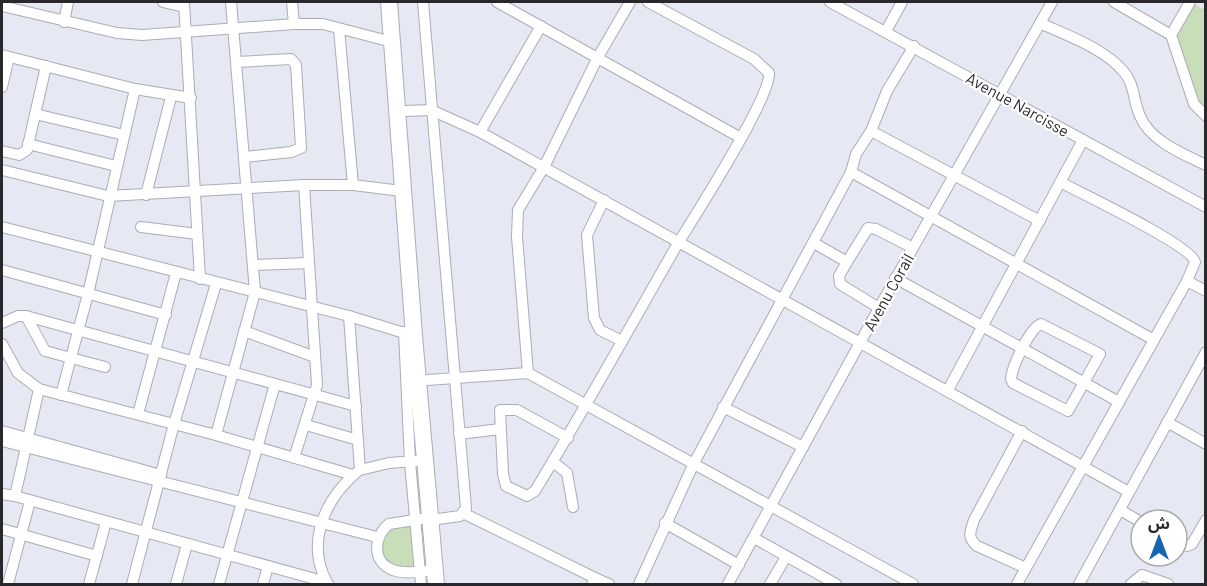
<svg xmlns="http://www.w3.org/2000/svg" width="1207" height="586" font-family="Barlow,'Noto Sans Arabic',sans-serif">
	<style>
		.green { fill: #c8deb8 }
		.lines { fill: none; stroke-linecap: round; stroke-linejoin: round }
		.minor-casing { stroke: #aaacb6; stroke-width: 12 }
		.highway-casing { stroke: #aaacb6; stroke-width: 18 }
		.minor { stroke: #fff; stroke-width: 10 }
		.highway { stroke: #fff; stroke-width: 16 }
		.labels { text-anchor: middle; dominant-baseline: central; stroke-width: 4.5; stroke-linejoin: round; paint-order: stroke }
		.street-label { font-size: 16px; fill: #29292d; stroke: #fff }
	</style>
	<rect width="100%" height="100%" fill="#e6e9f3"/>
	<!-- green -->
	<g class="green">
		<polygon points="1192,3 1205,10 1205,111 1196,103 1176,35"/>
		<path d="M413,525L415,569C395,567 386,565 380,545L390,528Z"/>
	</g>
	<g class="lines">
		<defs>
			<g id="minor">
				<polyline points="163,2 184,7"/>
				<polyline points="184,2 200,279"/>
				<polyline points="423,2 466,508 460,516 438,519"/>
				<polyline points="497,2 741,138"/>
				<polyline points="830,2 1206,207"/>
				<polyline points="1114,2 1171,35"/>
				<polyline points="1190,2 1171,35 1194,104 1206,116"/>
				<polyline points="2,6 117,33 142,35 294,24 292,2"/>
				<polyline points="64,22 68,2"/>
				<path d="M1040,23C1068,36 1104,48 1124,72C1135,85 1133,101 1140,116C1150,141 1183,154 1206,165"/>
				<polyline points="294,24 323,24 392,42"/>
				<polyline points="339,29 353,185"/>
				<polyline points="886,31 902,2"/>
				<polyline points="2,55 135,89 191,98"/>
				<polyline points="237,62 291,59 296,65 301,148 291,152 244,157"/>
				<polyline points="2,87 9,57"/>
				<polyline points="405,111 431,110 480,132 1129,492"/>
				<polyline points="35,114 124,135"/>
				<polyline points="871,131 1040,221"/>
				<polyline points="480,132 541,26"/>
				<polyline points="28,144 116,166"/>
				<polyline points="2,151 19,155 27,150 46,66"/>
				<polyline points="2,170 108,196 304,185 353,185 402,191"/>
				<polyline points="851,172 1154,340"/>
				<path d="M1062,183C1083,194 1192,246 1195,262L1187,281"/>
				<polyline points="146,195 171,97"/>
				<polyline points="604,200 587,235 594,318 600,330 622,341"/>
				<polyline points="2,227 349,316 414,336"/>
				<polyline points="141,227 197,234"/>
				<polyline points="814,243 847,262 839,276 840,284 879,308"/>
				<polyline points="847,262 868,228 876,229 913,248"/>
				<polyline points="253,265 309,263"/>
				<polyline points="2,270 166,315"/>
				<polyline points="895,278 1119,402"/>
				<polyline points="26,316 45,351 105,367"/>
				<polyline points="349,316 360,470 389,463 416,461"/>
				<polyline points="2,323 18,316 26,316 356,406"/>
				<path d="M1041,324L1100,354L1068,411L1013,383L1011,379C1012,366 1030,328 1041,324Z"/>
				<polyline points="244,331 315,357"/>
				<polyline points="404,332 410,462 421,584"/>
				<polyline points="2,344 18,373 39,389 216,435 353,475"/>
				<polyline points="528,373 517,237 518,210 544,167 598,57 630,2"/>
				<polyline points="427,380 528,373 913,584"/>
				<polyline points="948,390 1083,140"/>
				<polyline points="61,395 88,294 135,89"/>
				<polyline points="723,407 803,447"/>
				<polyline points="138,414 176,273"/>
				<polyline points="1167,422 1206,444"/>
				<polyline points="306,425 358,440"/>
				<polyline points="2,431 161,475"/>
				<path d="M1022,431L974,520C970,532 967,537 977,546L1026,568"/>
				<polyline points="459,434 500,429"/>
				<polyline points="216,435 255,292 231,2"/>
				<path d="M568,438L517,410H500L503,474L506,486L527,496L535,491C584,410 630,327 677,245C694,217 771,98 769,73L754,59L648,2"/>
				<polyline points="2,441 377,537"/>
				<polyline points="294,458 317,385 304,185"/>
				<polyline points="553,462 567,473 573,507"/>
				<polyline points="2,494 15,496 39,389"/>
				<polyline points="15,496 326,582"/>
				<polyline points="1120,510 1141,522"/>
				<polyline points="463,513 595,578 592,584"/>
				<path d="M421,519L389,524C374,536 371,562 393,570C403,574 416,572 427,571"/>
				<polyline points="665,523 739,565"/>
				<polyline points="2,529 97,556"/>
				<polyline points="754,538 836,584"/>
				<polyline points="1177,541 1187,546 1192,544 1206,520"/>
				<polyline points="595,578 609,584"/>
				<polyline points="8,584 30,501"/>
				<polyline points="89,584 106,522"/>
				<polyline points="132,584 174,424 216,284"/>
				<polyline points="176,584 187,544"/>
				<polyline points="219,584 275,384"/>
				<polyline points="263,584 268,566"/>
				<path d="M328,584C305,545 324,500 356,473"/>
				<polyline points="639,584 694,463 851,172 856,154 871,131 887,91 914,46"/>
				<polyline points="728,584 879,308 1052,2"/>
				<polyline points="770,584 786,557"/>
				<polyline points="1017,584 1187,281 1206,291"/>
				<polyline points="1079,584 1206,352"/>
				<polyline points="1131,584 1142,575 1168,584"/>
			</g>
			<polyline id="highway" points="389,2 414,336 436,584"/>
		</defs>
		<!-- minor casing -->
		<use href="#minor" class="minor-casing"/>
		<!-- highway casing -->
		<use href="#highway" class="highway-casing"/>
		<!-- minor -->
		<use href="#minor" class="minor"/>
		<!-- highway -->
		<use href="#highway" class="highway"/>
	</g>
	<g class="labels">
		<!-- street labels -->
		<g class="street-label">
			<text transform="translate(1018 104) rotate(29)">Avenue Narcisse</text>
			<text transform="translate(888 292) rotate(-61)">Avenu Corail</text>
		</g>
	</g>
	<!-- border -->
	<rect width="1207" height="586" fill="none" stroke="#29292d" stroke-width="6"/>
	<!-- north arrow -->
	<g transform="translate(1159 538)"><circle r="28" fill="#ffffff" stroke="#a9a9ab" stroke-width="1.5"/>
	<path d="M0-4.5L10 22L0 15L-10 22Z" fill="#1764b3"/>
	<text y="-9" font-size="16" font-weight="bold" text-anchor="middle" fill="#29292d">ش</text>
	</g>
</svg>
